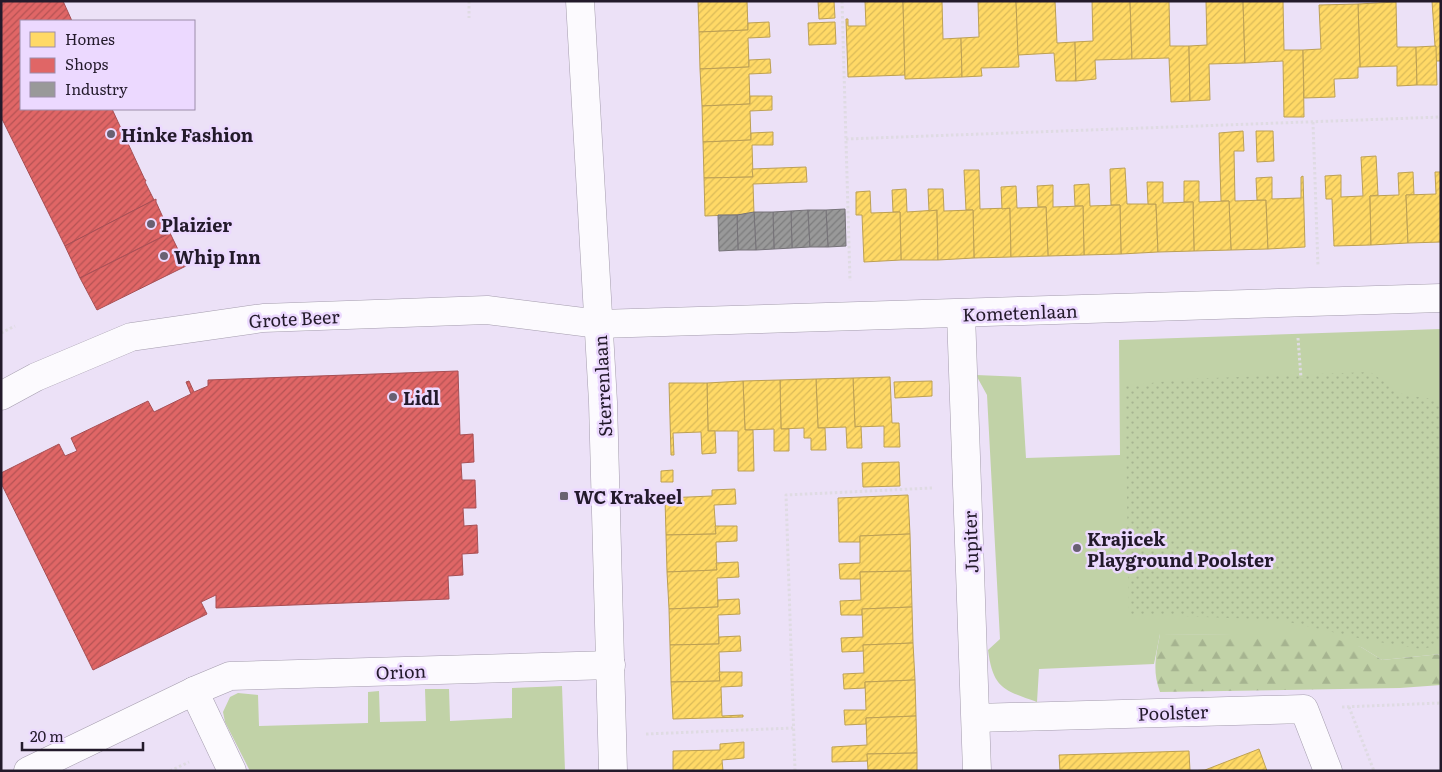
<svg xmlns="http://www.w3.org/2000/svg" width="1442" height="772" font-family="Literata,serif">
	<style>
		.grass { fill: #c1d2a7 }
		.forest { fill: url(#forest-firs) }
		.park { fill: url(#park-dots) }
		.homes { fill: url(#homes-hatch); stroke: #bda054 }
		.shops { fill: url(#shops-hatch); stroke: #a74f54 }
		.industry { fill: url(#industry-hatch); stroke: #767378 }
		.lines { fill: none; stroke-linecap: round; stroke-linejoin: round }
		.minor-casing { stroke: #a49cad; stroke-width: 29 }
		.path { stroke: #dfdbe3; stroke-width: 3; stroke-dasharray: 2.5 2.5; stroke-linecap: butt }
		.minor { stroke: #fcfafe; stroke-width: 28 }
		.poi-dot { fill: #696072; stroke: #ecd9ff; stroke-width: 2 }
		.labels { text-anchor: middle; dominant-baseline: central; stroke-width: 5; stroke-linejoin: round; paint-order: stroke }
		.poi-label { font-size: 18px; font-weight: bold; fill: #231a2b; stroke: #ecd9ff; text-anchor: start }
		.street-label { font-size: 18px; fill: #231a2b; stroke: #ecd9ff }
	</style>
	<defs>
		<pattern id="forest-firs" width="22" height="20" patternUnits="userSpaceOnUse" patternTransform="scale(1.25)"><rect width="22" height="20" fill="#c1d2a7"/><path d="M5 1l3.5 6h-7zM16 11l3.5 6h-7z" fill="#a6b490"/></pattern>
		<pattern id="park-dots" width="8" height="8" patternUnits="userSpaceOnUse" patternTransform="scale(1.25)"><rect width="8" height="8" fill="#c1d2a7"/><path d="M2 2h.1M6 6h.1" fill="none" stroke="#a6b490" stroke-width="1.8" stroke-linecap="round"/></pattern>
		<pattern id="homes-hatch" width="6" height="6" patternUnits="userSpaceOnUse" patternTransform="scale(1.25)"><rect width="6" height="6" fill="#ffd966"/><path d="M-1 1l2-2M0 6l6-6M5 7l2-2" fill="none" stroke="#daba59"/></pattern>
		<pattern id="shops-hatch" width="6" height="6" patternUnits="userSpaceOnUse" patternTransform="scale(1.25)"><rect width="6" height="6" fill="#e06666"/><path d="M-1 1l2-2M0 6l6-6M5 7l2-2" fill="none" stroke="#b55354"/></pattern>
		<pattern id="industry-hatch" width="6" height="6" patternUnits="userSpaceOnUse" patternTransform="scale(1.25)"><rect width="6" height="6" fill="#999"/><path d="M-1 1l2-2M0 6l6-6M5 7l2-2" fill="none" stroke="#7c7c7d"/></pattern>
	</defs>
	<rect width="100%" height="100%" fill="#ece1f7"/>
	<!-- grass -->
	<g class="grass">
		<path d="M1441,329V654L1382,660L1361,647L1233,635L1160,634L1154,664L1039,669L1037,702C1003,690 993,688 988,650L1000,639L987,395L976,375L1021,377L1026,458L1120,455L1119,340Z"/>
		<polygon points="562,686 565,771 250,771 225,722 223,712 230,697 238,693 258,695 259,726 368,723 368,692 379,691 380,722 426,721 425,689 449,689 450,721 512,718 512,688"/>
	</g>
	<!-- forest -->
	<path class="forest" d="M1160,634L1323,635L1361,647L1382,660L1441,654V685L1400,688L1160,692C1152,670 1156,656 1160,634Z"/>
	<!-- park -->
	<polygon class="park" points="1370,372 1404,395 1441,400 1441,645 1421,649 1367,640 1280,620 1129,614 1125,386 1186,379"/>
	<!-- homes -->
	<g class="homes">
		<polygon points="698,1 747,1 748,30 699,32"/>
		<polygon points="818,1 834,1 835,18 819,19"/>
		<polygon points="865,1 903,1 905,75 848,77 846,19 848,19 848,26 866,26"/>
		<polygon points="903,1 942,1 943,39 961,38 962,77 905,79"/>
		<polygon points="978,1 1016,1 1019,67 981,68 982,76 962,77 961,38 979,37"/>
		<polygon points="1016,1 1055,1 1057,43 1075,42 1076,81 1056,81 1054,53 1018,55"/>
		<polygon points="1092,1 1130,1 1132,59 1095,60 1096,79 1076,81 1075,42 1093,41"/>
		<polygon points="1130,1 1169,1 1170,46 1189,46 1190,101 1171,102 1169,58 1132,59"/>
		<polygon points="1206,1 1243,1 1245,63 1209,64 1210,100 1190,101 1189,46 1207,45"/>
		<polygon points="1243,1 1283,1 1284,50 1303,50 1304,117 1284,117 1283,61 1245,63"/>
		<polygon points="1432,1 1441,1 1441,61 1436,61"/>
		<polygon points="1396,2 1397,47 1416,47 1417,85 1397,86 1397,66 1360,67 1358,4"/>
		<polygon points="1358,4 1360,67 1358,67 1358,78 1334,79 1335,97 1304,98 1303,50 1321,49 1319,5"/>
		<polygon points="769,22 770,37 748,38 749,67 700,69 699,32 748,30 748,23"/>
		<polygon points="835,22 836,44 809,45 808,23"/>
		<polygon points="1436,46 1437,85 1417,85 1416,47"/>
		<polygon points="770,59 771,73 749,74 750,104 702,106 700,69 749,67 749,60"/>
		<polygon points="750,96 772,96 772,110 750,111 751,140 703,142 702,106 750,104"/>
		<polygon points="1243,131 1244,151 1234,151 1235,201 1266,200 1268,249 1231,250 1229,201 1221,201 1219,133"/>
		<polygon points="1256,131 1273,131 1274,161 1257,162"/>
		<polygon points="773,132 773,145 752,145 753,177 704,178 703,142 751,140 751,133"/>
		<polygon points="1376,156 1378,195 1370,196 1371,245 1334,246 1332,199 1326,199 1325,176 1341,175 1341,197 1363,196 1361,157"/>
		<polygon points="806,167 807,182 753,184 754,214 705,216 704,178 753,177 752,169"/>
		<polygon points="1125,168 1127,204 1156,204 1158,252 1121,254 1120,205 1111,205 1110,169"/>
		<polygon points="964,170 979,170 980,209 1010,208 1011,257 974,258 973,210 966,210"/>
		<polygon points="1413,172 1414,195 1406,195 1408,243 1371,245 1370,196 1399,195 1398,173"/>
		<polygon points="1435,172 1441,172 1441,242 1408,243 1406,195 1436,194"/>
		<polygon points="1303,176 1305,247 1268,249 1266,200 1257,200 1256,178 1272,177 1272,199 1301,198 1301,177"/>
		<polygon points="1184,181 1199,181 1199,202 1229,201 1231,250 1194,251 1193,202 1184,202"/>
		<polygon points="1147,182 1163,182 1163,203 1193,202 1194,251 1158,252 1156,204 1148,204"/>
		<polygon points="1089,184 1090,206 1120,205 1121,254 1084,255 1083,206 1075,206 1074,185"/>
		<polygon points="1053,185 1053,207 1083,206 1084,255 1048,256 1046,207 1038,207 1037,186"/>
		<polygon points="1016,186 1017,208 1046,207 1048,256 1011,257 1010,208 1002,209 1001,187"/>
		<polygon points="906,189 907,212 937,210 938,260 901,260 900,212 893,212 892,190"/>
		<polygon points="928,189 943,189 944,211 973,210 974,258 938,260 937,210 929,211"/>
		<polygon points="870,191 871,213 900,212 901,260 864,262 862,215 856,215 856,192"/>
		<polygon points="890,377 892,423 899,423 900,447 884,447 884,426 855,427 853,378"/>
		<polygon points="853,378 855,427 861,426 862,448 847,448 846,427 818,428 816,379"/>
		<polygon points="816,379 818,428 825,428 826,450 811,450 811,438 804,438 804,428 781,429 780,380"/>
		<polygon points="780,380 781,429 789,429 789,451 774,451 774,429 745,430 743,381"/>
		<polygon points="743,381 745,430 753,430 754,471 738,471 738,431 708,431 707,383"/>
		<polygon points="932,381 932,396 895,398 894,382"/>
		<polygon points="669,383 707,383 708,431 715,431 716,453 702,454 701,432 673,433 674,455 671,455"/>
		<polygon points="899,462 900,486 863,487 862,463"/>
		<polygon points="673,470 673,482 661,482 661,471"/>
		<polygon points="735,489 736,504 714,505 716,534 666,535 665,498 712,496 712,490"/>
		<polygon points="908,495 910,534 860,536 860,542 839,542 838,498"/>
		<polygon points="715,526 737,526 737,541 716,542 717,570 667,572 666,535 716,534"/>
		<polygon points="910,534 911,571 860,572 861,579 840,579 839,564 860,563 860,536"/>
		<polygon points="738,562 739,577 717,578 718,607 669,609 667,572 717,570 716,563"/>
		<polygon points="911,571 912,607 862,609 862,615 841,615 840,601 861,600 860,572"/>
		<polygon points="739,599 740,614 718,615 719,644 670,645 669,609 718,607 718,600"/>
		<polygon points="912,607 913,643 863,645 864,651 842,652 841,638 863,637 862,609"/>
		<polygon points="740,636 741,651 719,652 720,681 671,682 670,645 719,644 719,637"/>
		<polygon points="913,643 915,680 865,682 865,688 844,689 843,674 864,673 863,645"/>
		<polygon points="719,672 742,672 742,686 721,687 722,716 743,715 743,717 673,719 671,682 720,681"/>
		<polygon points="915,680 916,716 866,718 866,724 845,725 844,710 866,710 865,682"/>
		<polygon points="916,716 917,753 867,754 868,761 832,762 832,747 867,745 866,718"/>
		<polygon points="744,742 744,758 722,760 723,771 673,771 673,751 720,750 720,744"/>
		<polygon points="1259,749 1267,771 1060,771 1059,755 1189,751 1190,771 1205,770"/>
		<polygon points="917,753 917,771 868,771 867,754"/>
	</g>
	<!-- shops -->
	<g class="shops">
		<polygon points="1,1 63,1 72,21 21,21 21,109 112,109 145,180 146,180 145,182 154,200 65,246 1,117"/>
		<polygon points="156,199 156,202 170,233 80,278 65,246"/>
		<polygon points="170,233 186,266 97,310 80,278"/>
		<polygon points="458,371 460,435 473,434 474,462 461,463 462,480 475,480 476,508 463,508 464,526 477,525 478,553 462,554 463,575 448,576 449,599 216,608 216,595 201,602 207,614 93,670 1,483 1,473 59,444 65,456 77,451 71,438 148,401 154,412 191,394 186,382 189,381 194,392 208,386 208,380"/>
	</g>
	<!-- industry -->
	<g class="industry">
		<polygon points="845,209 846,246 828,247 826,210"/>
		<polygon points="808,210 810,247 792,248 791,211"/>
		<polygon points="808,210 826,210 828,247 810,247"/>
		<polygon points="791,211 792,248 774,249 773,212"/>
		<polygon points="754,212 773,212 774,249 756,250"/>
		<polygon points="754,212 756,250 738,250 737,215"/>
		<polygon points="718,215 737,215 738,250 719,251"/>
	</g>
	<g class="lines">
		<defs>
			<g id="minor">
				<polyline points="580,1 603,402 613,771"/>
				<polyline points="961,314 977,771"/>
				<polyline points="1,396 36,377 131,337 263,318 487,310 599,324 1441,298"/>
				<polyline points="194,691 230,676 611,665"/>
				<polyline points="976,718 1304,709 1328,771"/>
				<polyline points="28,771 194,691 232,771"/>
			</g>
		</defs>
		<!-- minor casing -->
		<use href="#minor" class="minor-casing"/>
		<!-- path -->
		<g class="path">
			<polyline points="469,1 469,18"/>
			<polyline points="842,1 850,281"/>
			<polyline points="1313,122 1318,266"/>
			<polyline points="846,139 1441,117"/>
			<polyline points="1,333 15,326"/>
			<polyline points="1298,338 1301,378"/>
			<polyline points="1342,707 1441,703"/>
			<polyline points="1349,707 1374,771"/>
			<polyline points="646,734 793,728"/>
			<polyline points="170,771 189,762"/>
			<polyline points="795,771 786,495 932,488"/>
		</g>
		<!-- minor -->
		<use href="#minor" class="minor"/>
	</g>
	<!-- markers -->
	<g class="poi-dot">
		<circle cx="111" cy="134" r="5"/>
		<circle cx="151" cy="224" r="5"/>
		<circle cx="164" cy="256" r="5"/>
		<circle cx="393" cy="397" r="5"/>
		<rect x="559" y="491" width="10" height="10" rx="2.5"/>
		<circle cx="1077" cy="548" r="5"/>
	</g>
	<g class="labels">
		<!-- poi labels -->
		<g class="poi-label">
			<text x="121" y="134">Hinke Fashion</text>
			<text x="161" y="224">Plaizier</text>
			<text x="174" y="256">Whip Inn</text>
			<text x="403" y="397">Lidl</text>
			<text x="574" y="496">WC Krakeel</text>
			<text x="1087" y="538">Krajicek<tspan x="1087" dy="21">Playground Poolster</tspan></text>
		</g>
		<!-- street labels -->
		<g class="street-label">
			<text transform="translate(1020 312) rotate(-2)">Kometenlaan</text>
			<text transform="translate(294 318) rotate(-3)">Grote Beer</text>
			<text transform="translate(602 386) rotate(-93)">Sterrenlaan</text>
			<text transform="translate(970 542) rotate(-92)">Jupiter</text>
			<text transform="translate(401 671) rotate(-2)">Orion</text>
			<text transform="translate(1173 712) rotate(-2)">Poolster</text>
		</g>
	</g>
	<!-- border -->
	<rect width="1442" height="772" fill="none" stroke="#231a2b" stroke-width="5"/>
	<!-- legend -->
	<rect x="20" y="20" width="175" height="90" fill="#ecd9ff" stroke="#9c8daa"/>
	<rect x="30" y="32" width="25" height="15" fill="#ffd966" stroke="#9c8daa"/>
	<text x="65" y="45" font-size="15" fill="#231a2b">Homes</text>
	<rect x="30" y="58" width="25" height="15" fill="#e06666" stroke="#9c8daa"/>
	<text x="65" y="70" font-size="15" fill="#231a2b">Shops</text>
	<rect x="30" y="82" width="25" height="15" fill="#999999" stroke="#9c8daa"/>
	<text x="65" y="95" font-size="15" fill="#231a2b">Industry</text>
	<!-- scale -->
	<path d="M22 742v8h121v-8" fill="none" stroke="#231a2b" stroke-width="2.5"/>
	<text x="30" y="742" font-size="15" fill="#231a2b" stroke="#ecd9ff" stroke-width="4" paint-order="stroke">20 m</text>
</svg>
